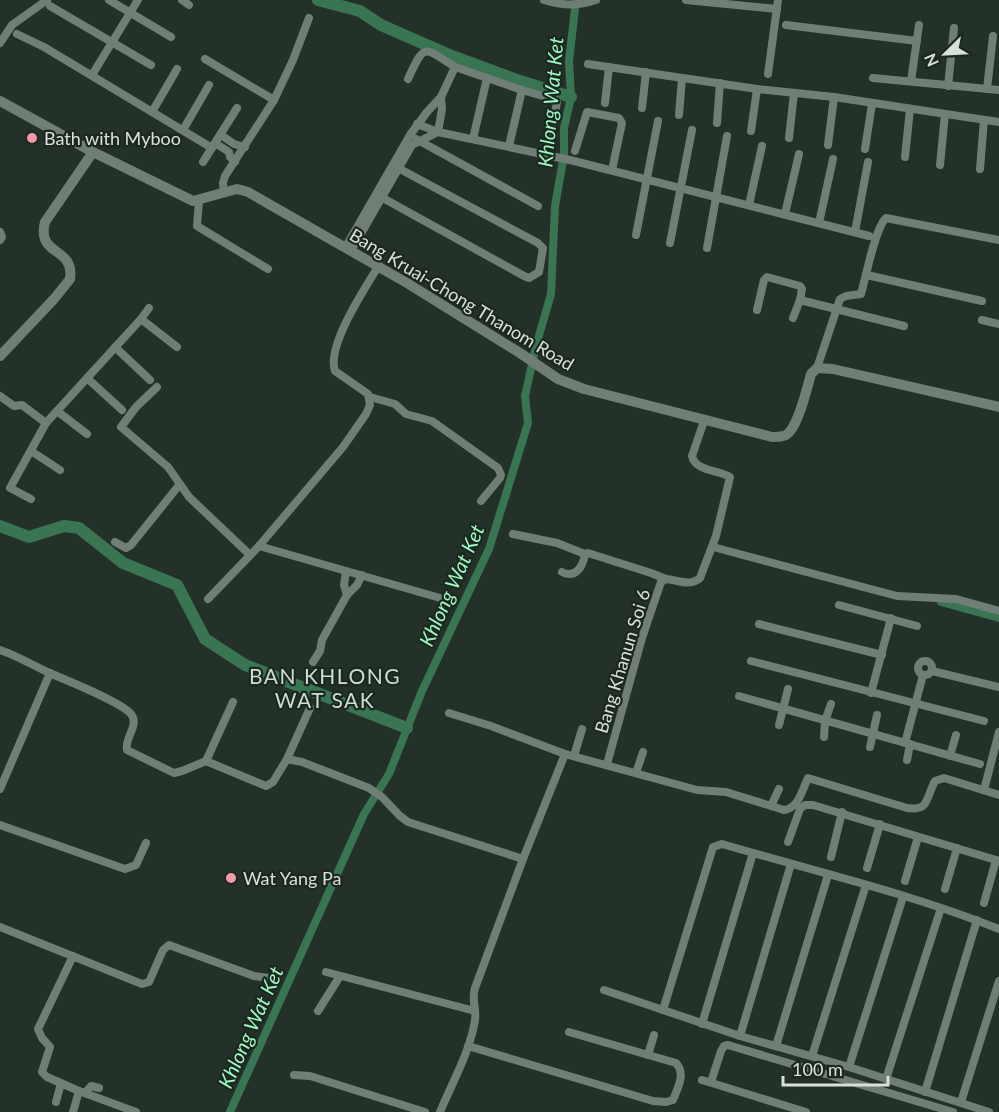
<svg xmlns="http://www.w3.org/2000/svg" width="999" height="1112" font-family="Lato,sans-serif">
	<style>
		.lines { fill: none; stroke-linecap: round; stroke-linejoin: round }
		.canal { stroke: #397553; stroke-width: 8 }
		.river { stroke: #397553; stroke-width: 12 }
		.street { stroke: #707e75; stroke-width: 8 }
		.secondary { stroke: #707e75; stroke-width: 10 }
		.poi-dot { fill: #f39aab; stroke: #1b271f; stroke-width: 2 }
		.labels { text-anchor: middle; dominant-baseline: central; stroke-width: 4.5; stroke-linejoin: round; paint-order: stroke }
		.poi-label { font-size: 18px; fill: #d8e0db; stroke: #1b271f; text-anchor: start }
		.street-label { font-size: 18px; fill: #d8e0db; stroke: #1b271f }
		.water-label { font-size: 20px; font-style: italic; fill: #9ff7c2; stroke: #1b271f }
		.quarter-label { font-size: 21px; letter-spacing: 1.5px; fill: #cdddd3; stroke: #1b271f }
	</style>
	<rect width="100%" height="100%" fill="#243129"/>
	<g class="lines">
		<!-- canal -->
		<g class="canal">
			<polyline points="941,602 999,618"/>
			<polyline points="230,1112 364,814 389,774 422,691 489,549 528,423 525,396 536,346 551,294 555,206 564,155 564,128 571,97 569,61 576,0"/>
		</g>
		<!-- river -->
		<g class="river">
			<polyline points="318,0 360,11 381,25 447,54 517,80 571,97"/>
			<polyline points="0,526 29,537 64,526 79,528 123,563 177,585 205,639 245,665 407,728"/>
		</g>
		<!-- street -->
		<g class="street">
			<polyline points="109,0 171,37"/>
			<polyline points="182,0 189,5"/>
			<path d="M544,0C563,6 578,6 596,0"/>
			<polyline points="686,0 777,9"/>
			<polyline points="50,6 151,65"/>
			<polyline points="786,25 917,41"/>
			<polyline points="17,34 44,47 212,148"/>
			<polyline points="0,43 12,25 47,0"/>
			<polyline points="205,59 274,100"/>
			<polyline points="588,64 757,89 834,97 999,122"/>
			<polyline points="455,67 522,90"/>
			<polyline points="768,74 778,0"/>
			<polyline points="92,75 138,0"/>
			<polyline points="873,78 999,90"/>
			<path d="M408,79C425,42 423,47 455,67L441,97L442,109L438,132"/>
			<polyline points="911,81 919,25"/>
			<polyline points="948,86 954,28"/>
			<polyline points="987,89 993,36"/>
			<polyline points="605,103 609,67"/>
			<polyline points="642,108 646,72"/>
			<polyline points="152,112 177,69"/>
			<polyline points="679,115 682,78"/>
			<polyline points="717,123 720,83"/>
			<polyline points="417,124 438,132 570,160 869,236"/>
			<polyline points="183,130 209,85"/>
			<polyline points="751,131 757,89"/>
			<polyline points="221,135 234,144 245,147"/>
			<polyline points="789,138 794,93"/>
			<polyline points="416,139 538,206"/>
			<polyline points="473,139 487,78"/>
			<polyline points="215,143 229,152 230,157 235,162"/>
			<polyline points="828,145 834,97"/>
			<polyline points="509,146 522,90 553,99 557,102 549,145"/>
			<polyline points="865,149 872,104"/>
			<polyline points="575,151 587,112 619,118 622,123 612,170"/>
			<polyline points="905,157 910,109"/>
			<polyline points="203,162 237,108"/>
			<polyline points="940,165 945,114"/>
			<polyline points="980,169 984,120"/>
			<polyline points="224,192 223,183 225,176 274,100 293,60 309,18"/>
			<polyline points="381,197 524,276 529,278 539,272 543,248 538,243 398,168"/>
			<polyline points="199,201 197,226 268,269"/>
			<polyline points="749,205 762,146"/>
			<polyline points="785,214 799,154"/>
			<polyline points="819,223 833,159"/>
			<polyline points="0,232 2,237 0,240"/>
			<polyline points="855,232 868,162"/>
			<polyline points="636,235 658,121"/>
			<polyline points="670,243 692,130"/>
			<polyline points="345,248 410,135 427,112 441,97"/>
			<polyline points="707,248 727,136"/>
			<polyline points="351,251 412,145 438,132"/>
			<polyline points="867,275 982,301"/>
			<polyline points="757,310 764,280 767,277 800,286 802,289 800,300"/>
			<polyline points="793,318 800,300 904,326"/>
			<polyline points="141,319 149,308"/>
			<polyline points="982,320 999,324"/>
			<polyline points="115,347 150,380"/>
			<path d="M817,368L840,299L846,296L861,294C866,277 875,228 886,218L999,240"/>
			<polyline points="87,378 122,410"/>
			<polyline points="157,387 136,407 121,427 168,467 189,497 249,554"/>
			<polyline points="0,396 14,406 22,405 46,423 10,488 31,499"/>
			<polyline points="370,397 395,404 406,414 432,421 498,468 501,475 500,478 481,501"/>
			<polyline points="57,411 87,434"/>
			<polyline points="46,423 141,319 177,347"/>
			<polyline points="31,451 60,470"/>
			<polyline points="513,534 557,543 585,554"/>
			<polyline points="115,542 126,548 131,545 180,484"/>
			<polyline points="259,546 454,602"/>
			<polyline points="713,547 897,596 956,599 999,611"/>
			<polyline points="346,571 344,585 347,595"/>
			<path d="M562,572C576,579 583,566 585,554L588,553L651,573L666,579"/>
			<path d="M208,599L259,546L343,447L366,414L370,405L368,394L335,371C326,347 365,288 378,267"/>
			<polyline points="839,605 917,626"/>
			<polyline points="759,624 882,655"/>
			<path d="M0,650C18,656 34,666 52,674C68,681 121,702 131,714C140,725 124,738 127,750L174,773L182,771L206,761L266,786L273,782L287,759L302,762L369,788L382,797L400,816L408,822L523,859"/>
			<polyline points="751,661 984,721"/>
			<circle cx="925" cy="668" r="7"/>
			<polyline points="313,662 320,651 322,640 347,595 357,585 362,575"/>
			<polyline points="932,671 999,687"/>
			<polyline points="871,693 891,618"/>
			<polyline points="739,696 980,764"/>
			<path d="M449,713L491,726L565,754L697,790L726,792L784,810C799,808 802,790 808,778L907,808C930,811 925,799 935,781L944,778L999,795"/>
			<polyline points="779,725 788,689"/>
			<polyline points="824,737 825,721 831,704"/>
			<polyline points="905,743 923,675"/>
			<polyline points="870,747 877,715"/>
			<polyline points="574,756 582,729"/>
			<polyline points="950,756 956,735"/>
			<polyline points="287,759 310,708"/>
			<polyline points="907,760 910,744"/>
			<polyline points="206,761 233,702"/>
			<path d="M607,764L642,638L661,582L666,579C678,580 690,587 700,578L716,536L730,477C718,470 695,471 692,456L704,421"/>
			<polyline points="636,773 643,752"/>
			<polyline points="0,789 50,673"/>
			<polyline points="984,790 999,732"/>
			<polyline points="771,806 779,789"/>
			<polyline points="0,825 125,869 136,865 146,843"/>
			<polyline points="788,842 800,809 805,805 813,805 999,861"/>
			<polyline points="831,857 842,812"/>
			<polyline points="867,868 880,824"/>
			<polyline points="905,881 918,837"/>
			<polyline points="945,889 957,848"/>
			<polyline points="984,903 996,860"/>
			<polyline points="0,927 142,984 149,982 163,950 169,945 254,976 269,978"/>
			<polyline points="73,956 38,1029 42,1038 50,1047 42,1072 47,1077 79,1091 73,1112"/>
			<polyline points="326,972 475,1011"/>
			<polyline points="604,990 740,1036 849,1067 989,1112"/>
			<path d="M663,1010L713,847L722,844C814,871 909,893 999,929"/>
			<polyline points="318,1011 340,976"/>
			<polyline points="702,1024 753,853"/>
			<polyline points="740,1036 791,864"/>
			<path d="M468,1046L653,1101L666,1102L673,1100C678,1087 686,1074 676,1063L569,1032"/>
			<polyline points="776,1046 828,875"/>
			<polyline points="648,1055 654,1035"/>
			<polyline points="812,1056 866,885"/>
			<polyline points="849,1067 903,897"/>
			<polyline points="294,1075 310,1076 425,1112"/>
			<polyline points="886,1079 941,908"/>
			<polyline points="702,1080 806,1112"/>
			<polyline points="711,1082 721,1051 724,1046 728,1045 953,1112"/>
			<polyline points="79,1091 136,1112"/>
			<polyline points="925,1092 977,920"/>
			<polyline points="85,1093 91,1086 99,1088"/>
			<polyline points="56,1102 61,1083"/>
			<polyline points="961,1102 999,981"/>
			<path d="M440,1112C452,1083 470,1052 475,1020C477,1009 471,1000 475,988L523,859L565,754"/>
		</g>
		<!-- secondary -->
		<g class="secondary">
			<path d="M0,101L93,152L193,201L237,189L248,192L407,283L520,353L558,379L584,389L772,437C777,437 782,437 786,435C798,428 807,388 811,374L817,368L833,369L999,407"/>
			<path d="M0,356L54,299L70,279C75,246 36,257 45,222L93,152"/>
		</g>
	</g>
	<!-- markers -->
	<g class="poi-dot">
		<circle cx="32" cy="138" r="6"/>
		<circle cx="231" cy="878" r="6"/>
	</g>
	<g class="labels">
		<!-- poi labels -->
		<g class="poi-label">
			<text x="44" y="138">Bath with Myboo</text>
			<text x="243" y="878">Wat Yang Pa</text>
		</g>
		<!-- street labels -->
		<g class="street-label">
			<text transform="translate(462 299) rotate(31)">Bang Kruai-Chong Thanom Road</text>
			<text transform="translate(622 661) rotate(-73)">Bang Khanun Soi 6</text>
		</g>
		<!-- water labels -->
		<g class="water-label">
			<text transform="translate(550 102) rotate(-85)">Khlong Wat Ket</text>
			<text transform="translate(451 585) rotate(-66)">Khlong Wat Ket</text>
			<text transform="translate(250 1027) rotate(-66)">Khlong Wat Ket</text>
		</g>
		<!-- quarter labels -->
		<g class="quarter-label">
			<text x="325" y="675">BAN KHLONG<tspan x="325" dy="24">WAT SAK</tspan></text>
		</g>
	</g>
	<!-- north arrow -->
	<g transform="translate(945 54) rotate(246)" stroke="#1b271f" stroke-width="4.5" paint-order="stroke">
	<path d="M0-4.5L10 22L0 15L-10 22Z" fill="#d8e0db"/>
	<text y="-9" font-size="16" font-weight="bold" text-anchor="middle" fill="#d8e0db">N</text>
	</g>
	<!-- scale -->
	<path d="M783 1076v9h105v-9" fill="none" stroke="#d8e0db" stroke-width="3"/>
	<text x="792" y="1076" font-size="18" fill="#d8e0db" stroke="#1b271f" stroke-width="4.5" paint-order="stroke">100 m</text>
</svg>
